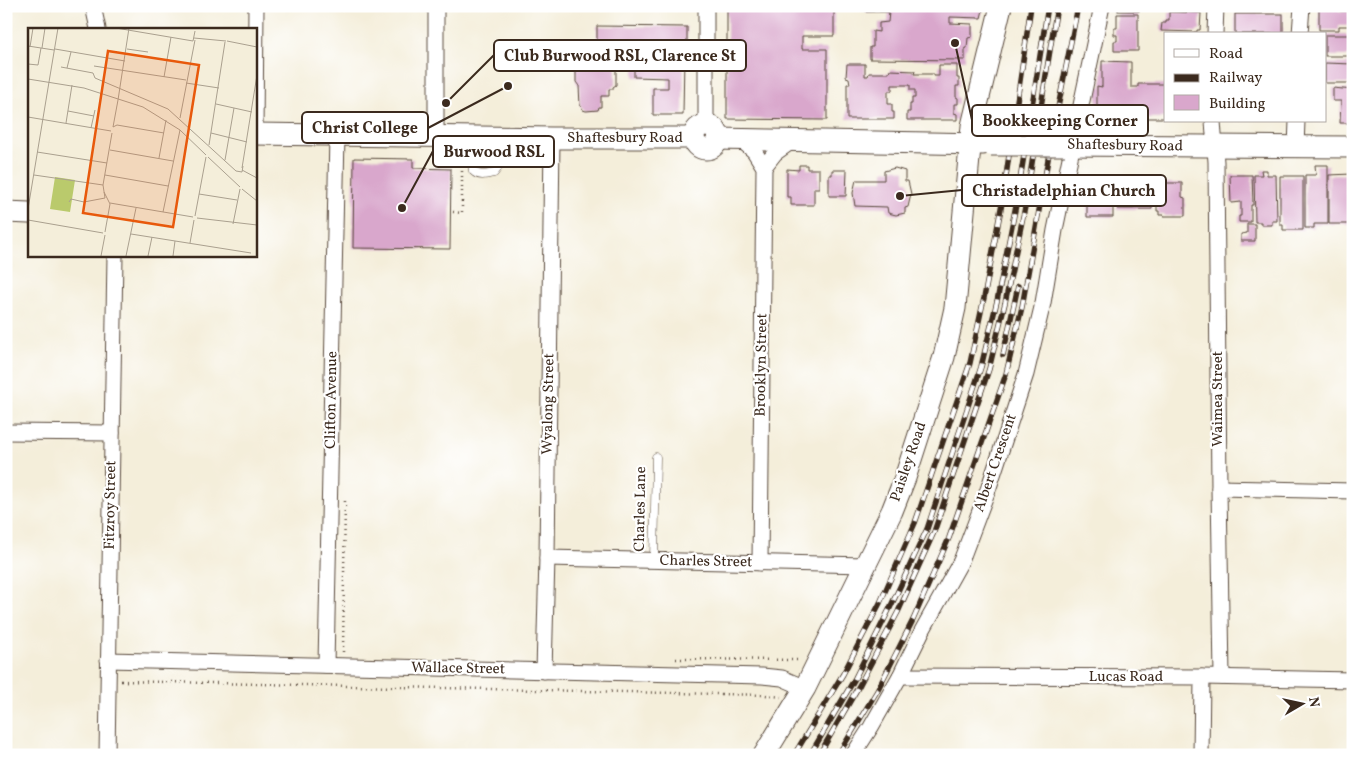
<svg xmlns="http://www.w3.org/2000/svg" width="1359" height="761" font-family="Vollkorn,serif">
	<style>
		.building { fill: #d9a7cc }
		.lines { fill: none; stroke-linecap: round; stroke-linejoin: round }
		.lane-casing { stroke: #57473a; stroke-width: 9 }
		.street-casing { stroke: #57473a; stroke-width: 17 }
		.secondary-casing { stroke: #57473a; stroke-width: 23 }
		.path { stroke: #57473a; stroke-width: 2.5; stroke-dasharray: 1 4; stroke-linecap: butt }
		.lane { stroke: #fff; stroke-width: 8 }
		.street { stroke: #fff; stroke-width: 15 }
		.secondary { stroke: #fff; stroke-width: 21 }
		.rail-casing { stroke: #3b2a1e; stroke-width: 5.5 }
		.rail { stroke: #fff; stroke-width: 4; stroke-dasharray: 11; stroke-linecap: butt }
		.secondary-bridge-casing { stroke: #57473a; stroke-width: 23; stroke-linecap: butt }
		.secondary-bridge { stroke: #fff; stroke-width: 21 }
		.labels { text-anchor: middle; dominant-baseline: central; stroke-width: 4.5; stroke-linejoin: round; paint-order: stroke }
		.street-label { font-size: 15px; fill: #3b2a1e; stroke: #fff }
		.inset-road { fill: none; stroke: #aaa08f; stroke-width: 1 }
		.view { fill: #e8590c; fill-opacity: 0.15; stroke: #e8590c; stroke-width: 2.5 }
		.inset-edge { fill: none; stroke: #3b2a1e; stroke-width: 2.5 }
		.leader { fill: none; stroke: #3b2a1e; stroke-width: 2 }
		.callout-dot { fill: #3b2a1e; stroke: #fff; stroke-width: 2 }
		.callout { fill: #fff; stroke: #3b2a1e; stroke-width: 2 }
		.callout-label { font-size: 16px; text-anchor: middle; font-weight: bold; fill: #3b2a1e }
	</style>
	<rect width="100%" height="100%" fill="#fff"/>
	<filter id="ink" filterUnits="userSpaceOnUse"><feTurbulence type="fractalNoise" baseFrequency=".02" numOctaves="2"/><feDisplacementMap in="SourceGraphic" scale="10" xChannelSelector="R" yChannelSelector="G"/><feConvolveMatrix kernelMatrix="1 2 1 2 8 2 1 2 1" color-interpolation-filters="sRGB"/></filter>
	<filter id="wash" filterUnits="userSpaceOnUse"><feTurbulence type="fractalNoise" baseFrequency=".0096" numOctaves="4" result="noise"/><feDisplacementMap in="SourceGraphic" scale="20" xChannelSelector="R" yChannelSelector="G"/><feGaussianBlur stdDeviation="1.12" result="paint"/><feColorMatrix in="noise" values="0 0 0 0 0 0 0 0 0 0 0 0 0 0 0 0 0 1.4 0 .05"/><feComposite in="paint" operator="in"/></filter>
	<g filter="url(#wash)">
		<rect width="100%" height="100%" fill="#f4eeda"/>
		<g id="blocks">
			<!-- building -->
			<g class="building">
				<polygon points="727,6 834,6 834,36 802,36 802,49 827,49 827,120 727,119"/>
				<polygon points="866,6 984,6 981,18 950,17 950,23 972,24 972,37 968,38 967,48 965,49 965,60 870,59 870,47 873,47 873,31 879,32 879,23 888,22 889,12 866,12"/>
				<rect x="1118" y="6" width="21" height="5"/>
				<rect x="1167" y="6" width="34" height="4"/>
				<polygon points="1240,6 1272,6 1272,10 1240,11"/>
				<polygon points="1319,7 1339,7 1339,11 1350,11 1350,26 1339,26 1339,30 1319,30"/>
				<polygon points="1169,12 1201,13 1200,30 1197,30 1197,32 1161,31 1162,23 1166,23 1166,20 1169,20"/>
				<polygon points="1117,14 1138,14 1138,51 1114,51 1114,41 1117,41 1117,35 1114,35 1114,28 1117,28"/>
				<rect x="1235" y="14" width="48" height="20"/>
				<polygon points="597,26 687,27 687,46 597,45"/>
				<rect x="1325" y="35" width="28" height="21"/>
				<polygon points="663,57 684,57 683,115 653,115 653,88 668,88 668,78 634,77 634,58 647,58 646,63 663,63"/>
				<polygon points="586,58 607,58 616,68 616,85 613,87 613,89 609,89 609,96 601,96 601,107 599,107 598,110 586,111 583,110 581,106 580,106 579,86 576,82 576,66"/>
				<polygon points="1102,61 1131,62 1131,87 1138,87 1138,84 1165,84 1165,118 1130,118 1130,117 1126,117 1126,115 1102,114 1097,109 1097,86 1102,87"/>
				<polygon points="1325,63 1353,64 1353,83 1325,83"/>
				<polygon points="847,64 865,64 865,76 868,76 869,73 889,73 890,70 915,71 914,74 934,74 934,76 939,76 939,65 957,65 957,78 959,78 959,86 956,86 956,97 958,98 958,104 954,104 954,113 957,114 957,120 907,120 907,112 910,112 910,104 912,104 912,98 915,98 915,90 910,90 910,85 892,85 892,91 888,91 888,104 892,104 892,112 894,112 894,119 847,119 847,84 850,84 849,78 846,77"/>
				<polygon points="1333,88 1353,90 1353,123 1340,123 1341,101 1333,101"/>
				<polygon points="354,158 413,159 413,168 451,169 450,249 353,248"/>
				<polygon points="799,165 807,165 807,169 819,169 819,188 814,188 814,205 791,205 791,197 787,197 787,169 799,170"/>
				<polygon points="1315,165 1328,165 1328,224 1314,224 1314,228 1305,228 1305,175 1316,175"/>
				<polygon points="895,168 905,171 905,181 908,181 911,194 908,207 905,208 905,213 896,215 888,213 887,207 855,206 853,193 856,180 884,180 884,171"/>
				<polygon points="832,170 847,170 846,196 829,196 829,175 832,175"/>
				<polygon points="1261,170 1267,170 1267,175 1276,175 1277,221 1272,221 1272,225 1261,225 1261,222 1255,222 1254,175 1262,175"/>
				<polygon points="1352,174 1353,224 1329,224 1329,175"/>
				<polygon points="1230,175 1252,175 1253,205 1251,205 1251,222 1239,222 1239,216 1241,216 1241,202 1231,203"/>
				<polygon points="1280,176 1303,176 1303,230 1283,230 1283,225 1280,225"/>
				<polygon points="1091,183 1113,183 1113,217 1087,217 1087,201 1091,201"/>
				<polygon points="1117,183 1153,184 1152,209 1117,209"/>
				<polygon points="1157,183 1182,183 1182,197 1185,198 1185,216 1164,216 1164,215 1159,215 1159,211 1157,211"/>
				<polygon points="1247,224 1255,224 1255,241 1241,241 1241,234 1247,233"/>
			</g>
		</g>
	</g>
	<g filter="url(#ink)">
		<use href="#blocks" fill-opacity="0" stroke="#57473a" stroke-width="1"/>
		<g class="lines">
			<defs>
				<g id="lane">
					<path d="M471,138L473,171C479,177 486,175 494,173L497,169L510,139"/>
					<polyline points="654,561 656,457"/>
				</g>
				<g id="street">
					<polyline points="93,6 98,29"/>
					<polyline points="436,6 436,137"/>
					<polyline points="706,6 706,126"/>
					<polyline points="1215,34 1216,6"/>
					<polyline points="1300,34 1302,6"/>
					<polyline points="1213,121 1216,162 1219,488 1222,677"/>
					<polyline points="255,134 256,6"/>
					<polyline points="741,140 754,151 764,167 760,563"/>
					<polyline points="1296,147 1297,121"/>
					<polyline points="764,167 775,153 792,141"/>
					<polyline points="6,432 112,433"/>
					<polyline points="1219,488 1353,491"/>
					<polyline points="547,558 866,565"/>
					<polyline points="108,660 762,676 782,678 805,688"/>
					<polyline points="326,665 337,135"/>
					<polyline points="544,671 547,558 552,138"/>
					<polyline points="900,676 1202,677 1353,680"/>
					<polyline points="107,755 115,255"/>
					<polyline points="853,755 871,727 900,676 922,631 961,561 989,487 1026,374 1043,303 1055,230 1076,129 1102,6"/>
					<polyline points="1201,755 1202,677"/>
				</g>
				<g id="secondary">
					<circle cx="706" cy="137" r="12"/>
					<polyline points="255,134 552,138 694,138"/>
					<polyline points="717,139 983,144"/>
					<polyline points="1065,145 1353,147"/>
					<polyline points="6,212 29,213"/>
					<polyline points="764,755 805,688 892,511 905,478 944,357 955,308 972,126 1001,6"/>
				</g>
			</defs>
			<!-- lane casing -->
			<use href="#lane" class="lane-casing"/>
			<!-- street casing -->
			<use href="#street" class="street-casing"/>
			<!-- secondary casing -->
			<use href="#secondary" class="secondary-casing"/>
			<!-- path -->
			<g class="path">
				<polyline points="695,155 712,155"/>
				<polyline points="453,212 462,213 462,170"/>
				<polyline points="343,652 345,497"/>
				<polyline points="676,659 800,660"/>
				<polyline points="121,681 765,695 781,697"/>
			</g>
			<!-- lane -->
			<use href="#lane" class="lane"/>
			<!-- street -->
			<use href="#street" class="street"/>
			<!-- secondary -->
			<use href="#secondary" class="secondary"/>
			<defs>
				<g id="rail">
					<polyline points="1003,355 1018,286"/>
					<polyline points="794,755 843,674 880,603 915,523 970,363 984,298 1002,203 1031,6"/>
					<polyline points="810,755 854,680 890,608 927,529 981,367 997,301 1016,205 1048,6"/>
					<polyline points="819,755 860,684 898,612 934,532 989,369 1005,303 1025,207 1057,6"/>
					<polyline points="838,755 877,691 913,620 949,538 1006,374 1022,307 1050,148 1078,6"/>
				</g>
			</defs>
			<!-- rail casing -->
			<use href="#rail" class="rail-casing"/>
			<!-- rail -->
			<use href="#rail" class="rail"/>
			<defs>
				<polyline id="secondary-bridge" points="991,145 1065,145"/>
			</defs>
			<!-- secondary-bridge casing -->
			<use href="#secondary-bridge" class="secondary-bridge-casing"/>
			<!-- secondary-bridge -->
			<use href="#secondary-bridge" class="secondary-bridge"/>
		</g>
	</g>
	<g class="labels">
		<!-- street labels -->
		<g class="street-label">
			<text x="625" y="138">Shaftesbury Road</text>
			<text transform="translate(1125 146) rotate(1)">Shaftesbury Road</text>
			<text transform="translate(762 365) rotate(-89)">Brooklyn Street</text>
			<text transform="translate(1218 399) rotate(-90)">Waimea Street</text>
			<text transform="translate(332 400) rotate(-89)">Clifton Avenue</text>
			<text transform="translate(549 404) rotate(-89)">Wyalong Street</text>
			<text transform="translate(909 462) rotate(-71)">Paisley Road</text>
			<text transform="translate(996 463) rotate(-71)">Albert Crescent</text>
			<text transform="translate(111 505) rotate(-89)">Fitzroy Street</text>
			<text transform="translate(641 509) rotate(-89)">Charles Lane</text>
			<text transform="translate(706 562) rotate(1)">Charles Street</text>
			<text transform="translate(458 669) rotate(1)">Wallace Street</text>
			<text x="1126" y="677">Lucas Road</text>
		</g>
	</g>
	<!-- overview -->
	<g transform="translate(28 28)">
		<rect width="229" height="229" fill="#f4eeda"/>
		<path d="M27,149L47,152L42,184L22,181Z" fill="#baca6c"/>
		<path class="inset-road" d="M88,0L165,13L167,3M166,10L198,13M199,13L229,19M0,18L26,22M2,19L5,0M14,20L17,0M27,21L97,33M99,21L120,24M0,36L10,37L13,20M66,38L158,52M33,39L65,45M39,40L43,24M65,45L67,50L140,81L208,143L214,144L215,138M136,49L143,9M0,51L56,60L115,79L152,102L178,127M21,54L30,0M158,55L191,60M90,72L101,0M188,76L224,84M40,83L66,88M0,89L83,103M152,90L167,12M38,95L44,57M85,99L89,97L136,105M85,99L90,72M63,100L67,82M183,105L219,114M181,117L197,14M82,122L145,133M9,124L79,135M180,129L212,159M131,130L138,92M197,132L206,80M214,140L229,47M214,142L229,150M6,147L75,157M77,147L140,158M214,161L229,173M76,164L82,176L77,204M171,166L209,172M77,170L75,157L84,105M41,174L43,171L56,174L77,170M82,175L165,189M0,181L21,54M135,184L152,102M167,188L178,129M169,190L229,197M0,192L75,205M205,196L212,161M103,206L223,225M162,215L166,192M73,228L77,207M98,228L108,180M120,228L124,209M145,228L147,213"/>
		<path class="view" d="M80,23L171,37L145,199L55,185Z"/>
		<rect width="229" height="229" class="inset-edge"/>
	</g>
	<!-- callouts -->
	<path class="leader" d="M446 103L494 55M955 43L972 120M508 86L428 128M402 208L433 151M900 196L962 190"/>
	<g class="callout-dot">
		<circle cx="446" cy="103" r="5"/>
		<circle cx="955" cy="43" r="5"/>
		<circle cx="508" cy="86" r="5"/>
		<circle cx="402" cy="208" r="5"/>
		<circle cx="900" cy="196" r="5"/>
	</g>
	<g class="callout">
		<rect x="494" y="40" width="252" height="31" rx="5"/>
		<rect x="972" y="105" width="176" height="31" rx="5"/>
		<rect x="302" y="112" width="126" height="31" rx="5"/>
		<rect x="433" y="136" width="121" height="31" rx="5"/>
		<rect x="962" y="175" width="204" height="31" rx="5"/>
	</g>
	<g class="callout-label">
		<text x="620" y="61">Club Burwood RSL, Clarence St</text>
		<text x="1060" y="126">Bookkeeping Corner</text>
		<text x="365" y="133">Christ College</text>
		<text x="494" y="157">Burwood RSL</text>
		<text x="1064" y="196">Christadelphian Church</text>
	</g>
	<!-- margin -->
	<rect width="1359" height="761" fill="none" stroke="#fff" stroke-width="25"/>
	<!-- legend -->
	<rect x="1164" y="32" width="162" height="90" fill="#ffffff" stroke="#b1aaa5"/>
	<rect x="1174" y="49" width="25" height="8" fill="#ffffff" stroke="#b1aaa5"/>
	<text x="1209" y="58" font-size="15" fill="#3b2a1e">Road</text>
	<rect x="1174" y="74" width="25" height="8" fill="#3b2a1e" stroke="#b1aaa5"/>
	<text x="1209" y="82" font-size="15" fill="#3b2a1e">Railway</text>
	<rect x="1174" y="95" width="25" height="15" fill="#d9a7cc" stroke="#b1aaa5"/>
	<text x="1209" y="108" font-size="15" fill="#3b2a1e">Building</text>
	<!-- north arrow -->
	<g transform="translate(1302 704) rotate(81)" stroke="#ffffff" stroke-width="4" paint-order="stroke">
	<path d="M0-4L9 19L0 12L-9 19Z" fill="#3b2a1e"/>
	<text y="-8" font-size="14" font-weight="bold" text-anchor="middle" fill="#3b2a1e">N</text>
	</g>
</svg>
